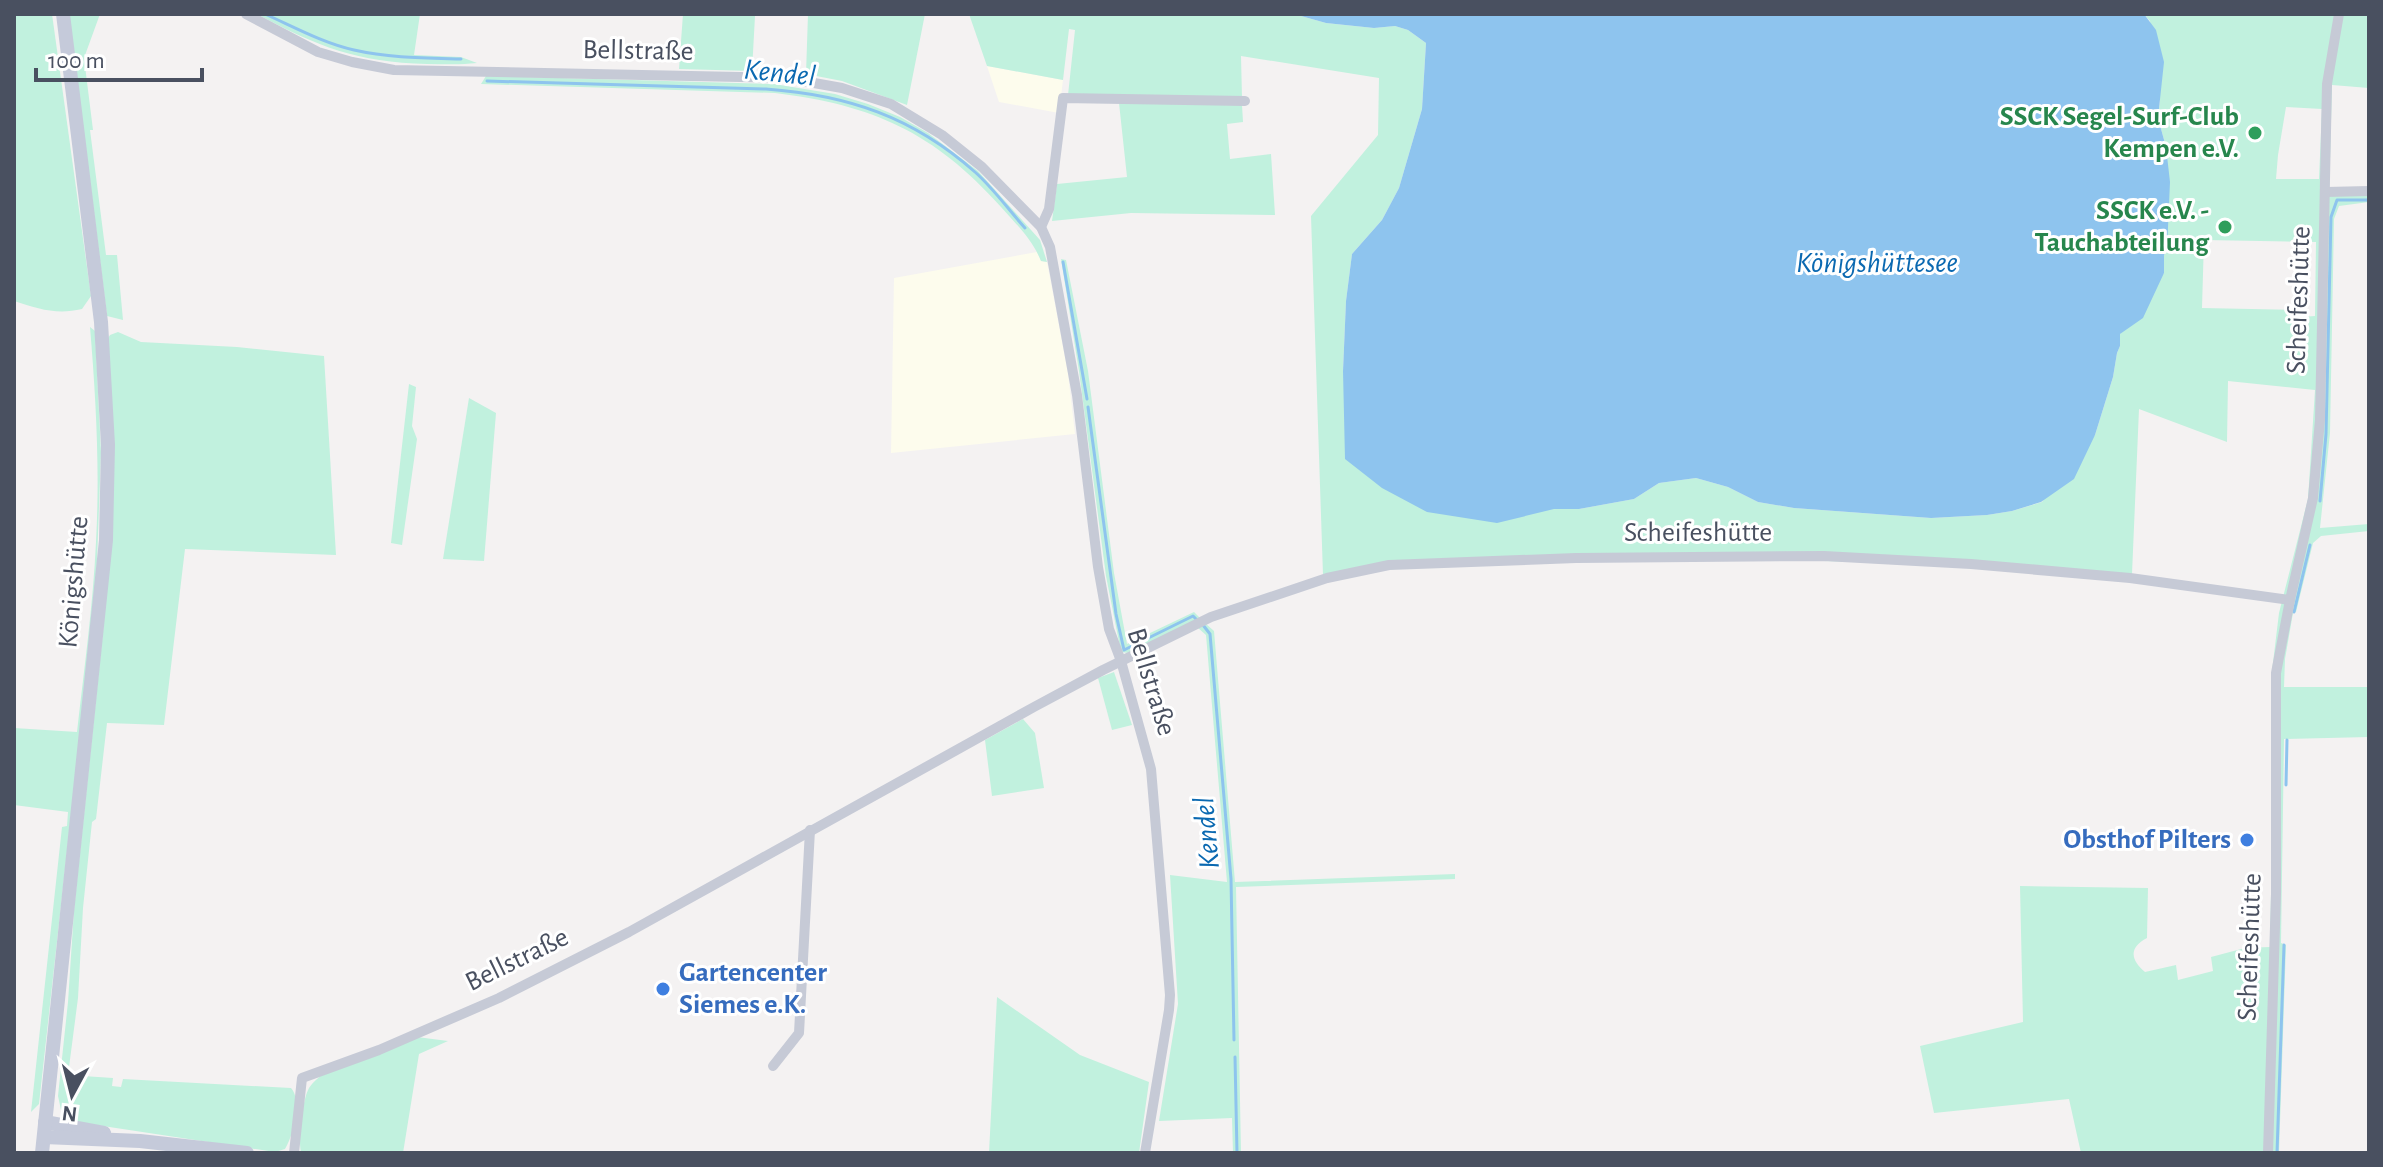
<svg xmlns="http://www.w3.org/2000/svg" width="2383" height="1167" font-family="'Alegreya Sans',sans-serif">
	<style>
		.commercial { fill: #fdfced }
		.green { fill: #c1f1de; fill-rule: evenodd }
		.water { fill: #8ec4ee }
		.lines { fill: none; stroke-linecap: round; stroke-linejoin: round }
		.stream { stroke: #8ec4ee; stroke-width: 3 }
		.street { stroke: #c6cad6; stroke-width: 10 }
		.secondary { stroke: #c5cada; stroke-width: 14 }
		.leisure-dot { fill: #2e9e5b; stroke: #fff; stroke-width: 3 }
		.shop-dot { fill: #3f7fe0; stroke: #fff; stroke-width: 3 }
		.labels { text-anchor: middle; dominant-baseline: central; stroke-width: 6; stroke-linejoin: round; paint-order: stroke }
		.street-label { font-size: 28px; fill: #495060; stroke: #fff }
		.leisure-label { font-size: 28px; font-weight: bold; fill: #27864d; stroke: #fff; text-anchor: end }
		.shop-label { font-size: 28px; font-weight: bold; fill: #366cbe; stroke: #fff; text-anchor: end }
		.water-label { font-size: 30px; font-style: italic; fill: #0b69b1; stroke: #fff }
	</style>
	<rect width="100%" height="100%" fill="#f4f2f2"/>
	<!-- commercial -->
	<g class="commercial">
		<polygon points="987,66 1063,80 1059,113 999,102"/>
		<polygon points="1037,252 1041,261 1047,262 1068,374 1075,434 891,453 894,278"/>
	</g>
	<!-- green -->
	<g class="green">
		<path d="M14,14H52L91,296L82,309C57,315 38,309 14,301Z"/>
		<polygon points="69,14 100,14 84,58 93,130 90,130 106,255 117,255 123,320 107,316"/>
		<path d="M257,14H420L414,55L461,57L477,63C460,65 444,64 427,64C357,62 318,47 257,14Z"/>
		<polygon points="683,14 740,14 740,16 755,16 752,71 679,69"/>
		<polygon points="808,14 925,14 907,105 842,81 806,74"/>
		<path d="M969,14H1294L1326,23L1374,28L1395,26L1408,30L1426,43L1422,109L1399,188L1382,220L1352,254L1346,301L1343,371L1554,509H1579L1634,499L1659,483L1696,478L1728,487L1758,502L1794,508L1931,518L1987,515L2012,511L2042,502L2095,435L2113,377L2117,353L2120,346V334L2164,273V255L2167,250L2166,147L2158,118L2160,100L2150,21L2144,14H2369V88L2332,85L2329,196H2369V202L2339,206L2334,219L2330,433L2320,528L2369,524V531L2321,536L2313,543L2296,612L2293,613L2285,659L2284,687H2369V737L2284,739L2281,943L2286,945L2279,1153H2081L2069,1099L1934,1113L1920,1046L2023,1022L2020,886L2148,888L2147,938C2128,948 2131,960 2145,972L2176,965L2178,980L2213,971L2211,957L2245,948L2270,947L2273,788L2271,679L2279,613L2308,499L2315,390L2228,381L2227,442L2139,409L2132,574L2042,567L1573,554L1323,575L1311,216L1378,135L1379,78L1241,56L1242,98L1068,95L1075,30L1069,29L1063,80L987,66ZM2286,107L2322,109L2319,179H2276L2278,155ZM2204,240L2316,242L2315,316L2302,317V310L2202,308Z"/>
		<path d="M486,76L774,84L835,94L868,104L900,117L928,133L978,171L1040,240L1047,262L1041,261C1032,239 1016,224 1001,207C934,132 873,105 775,93L481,84Z"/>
		<polygon points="1119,103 1242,105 1243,122 1227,124 1230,159 1271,154 1275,215 1131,213 1052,221 1057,184 1127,177"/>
		<polygon points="1061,259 1066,260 1088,371 1114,573 1127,644 1194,612 1200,618 1129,653 1121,652 1106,576 1079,371"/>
		<path d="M90,327L95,331L101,452L96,589L39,1104L31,1112L62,827L67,826L68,812L14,805V728L77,732C84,669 93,606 96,542C100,470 96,399 90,327Z"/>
		<path d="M118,332L141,342L237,347L324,356L336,555L185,549L164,725L107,723L96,819L92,822L83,908L78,998L68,1075L113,1078L112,1086L121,1087L123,1079L291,1088C303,1102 293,1135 285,1149L275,1152L83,1123L73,1120L61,1110L58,1096L68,1002L74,910L104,622L107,340L110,335Z"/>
		<polygon points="409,384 416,387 412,426 417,439 402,545 391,543"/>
		<polygon points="469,398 496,413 484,561 443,559"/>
		<polygon points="1205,623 1214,631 1235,882 1455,874 1455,879 1236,887 1241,1153 1233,1153 1232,1118 1159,1121 1178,1004 1170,875 1227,882 1206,635 1197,627"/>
		<polygon points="1114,672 1132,725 1112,730 1098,678"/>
		<polygon points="1023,719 1035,733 1044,788 992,796 985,740"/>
		<polygon points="997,997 1080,1055 1149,1082 1139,1153 989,1153"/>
		<path d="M417,1037L448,1041L419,1054L403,1153L301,1152C298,1137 302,1101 309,1088C313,1082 318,1078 323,1074Z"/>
	</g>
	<!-- water -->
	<polygon class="water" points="1294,14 2144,14 2156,30 2164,62 2158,118 2166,147 2170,182 2167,250 2164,255 2164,273 2143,318 2120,334 2120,346 2117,353 2113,377 2095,435 2074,479 2041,502 2012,511 1987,515 1931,518 1794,508 1758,502 1728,487 1696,478 1659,483 1634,499 1579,509 1554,509 1497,523 1427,512 1382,488 1345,459 1343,371 1346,301 1352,254 1382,220 1399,188 1422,109 1426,43 1408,30 1395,26 1374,28 1326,23"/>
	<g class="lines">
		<!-- stream -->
		<g class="stream">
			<path d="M265,14C294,27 323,43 354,50C389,58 425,58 461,59"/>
			<path d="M487,81L766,89C848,95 913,117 975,172C993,188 1008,209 1025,228"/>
			<polyline points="1063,262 1087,399"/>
			<polyline points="1088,407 1116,614 1124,650 1193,616 1196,619"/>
			<polyline points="2320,501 2326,434 2331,217 2337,200 2369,200"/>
			<polyline points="2294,612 2310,545"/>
			<polyline points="1203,625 1210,634 1231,879 1234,1040"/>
			<polyline points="2286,785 2287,740"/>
			<polyline points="1235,1057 1237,1153"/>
			<polyline points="2277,1153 2284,945"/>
		</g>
		<!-- street -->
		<g class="street">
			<polyline points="246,14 318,52 352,62 394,70 786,78 842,88 891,104 942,135 982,167 1041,227 1050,247 1077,395 1098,567 1109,629 1121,661 1151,769 1170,995 1169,1010 1145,1153"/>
			<polyline points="2326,192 2369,191"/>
			<polyline points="1041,227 1049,209 1063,98 1245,101"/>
			<polyline points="773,1066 799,1033 810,830"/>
			<polyline points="294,1153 302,1078 379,1050 499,998 629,932 1034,707 1103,670 1211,617 1327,578 1389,565 1576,558 1824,556 1971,564 2130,578 2290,600"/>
			<polyline points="2268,1153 2276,894 2276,673 2290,600 2313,498 2320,420 2327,84 2339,14"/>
		</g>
		<!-- secondary -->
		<g class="secondary">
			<polyline points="45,1122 104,1133"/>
			<polyline points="44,1137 140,1141 247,1153"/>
			<polyline points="42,1153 106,540 108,445 101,322 63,14"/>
		</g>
	</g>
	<!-- markers -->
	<g class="leisure-dot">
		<circle cx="2255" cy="133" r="8"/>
		<circle cx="2225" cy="227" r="8"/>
	</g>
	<g class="shop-dot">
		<circle cx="2247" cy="840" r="8"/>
		<circle cx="663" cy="989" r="8"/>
	</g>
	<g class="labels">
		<!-- street labels -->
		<g class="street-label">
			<text transform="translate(638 51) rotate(1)">Bellstraße</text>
			<text transform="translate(2299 300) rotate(-88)">Scheifeshütte</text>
			<text x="1698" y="533">Scheifeshütte</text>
			<text transform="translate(74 582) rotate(-85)">Königshütte</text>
			<text transform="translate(1151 682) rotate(73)">Bellstraße</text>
			<text transform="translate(2250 947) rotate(-88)">Scheifeshütte</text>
			<text transform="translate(517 960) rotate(-26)">Bellstraße</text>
		</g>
		<!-- leisure labels -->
		<g class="leisure-label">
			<text x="2239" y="117">SSCK Segel-Surf-Club<tspan x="2239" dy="32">Kempen e.V.</tspan></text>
			<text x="2209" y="211">SSCK e.V. -<tspan x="2209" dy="32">Tauchabteilung</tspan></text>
		</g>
		<!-- shop labels -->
		<g class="shop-label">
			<text x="2231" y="840">Obsthof Pilters</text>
			<text x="679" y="973" text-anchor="start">Gartencenter<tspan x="679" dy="32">Siemes e.K.</tspan></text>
		</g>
		<!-- water labels -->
		<g class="water-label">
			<text transform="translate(780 73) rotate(6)">Kendel</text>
			<text x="1877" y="263">Königshüttesee</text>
			<text transform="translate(1207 833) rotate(-95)">Kendel</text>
		</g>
	</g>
	<!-- border -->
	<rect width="2383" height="1167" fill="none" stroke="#495060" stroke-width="32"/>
	<!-- north arrow -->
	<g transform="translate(72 1095) rotate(187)" stroke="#ffffff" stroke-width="6" paint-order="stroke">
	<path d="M0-6L14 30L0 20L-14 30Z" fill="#495060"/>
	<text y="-12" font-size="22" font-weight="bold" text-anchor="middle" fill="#495060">N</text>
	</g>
	<!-- scale -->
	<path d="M36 68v12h166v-12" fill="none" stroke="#495060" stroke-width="4"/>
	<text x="48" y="68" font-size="24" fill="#495060" stroke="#ffffff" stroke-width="6" paint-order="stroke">100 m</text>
</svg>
